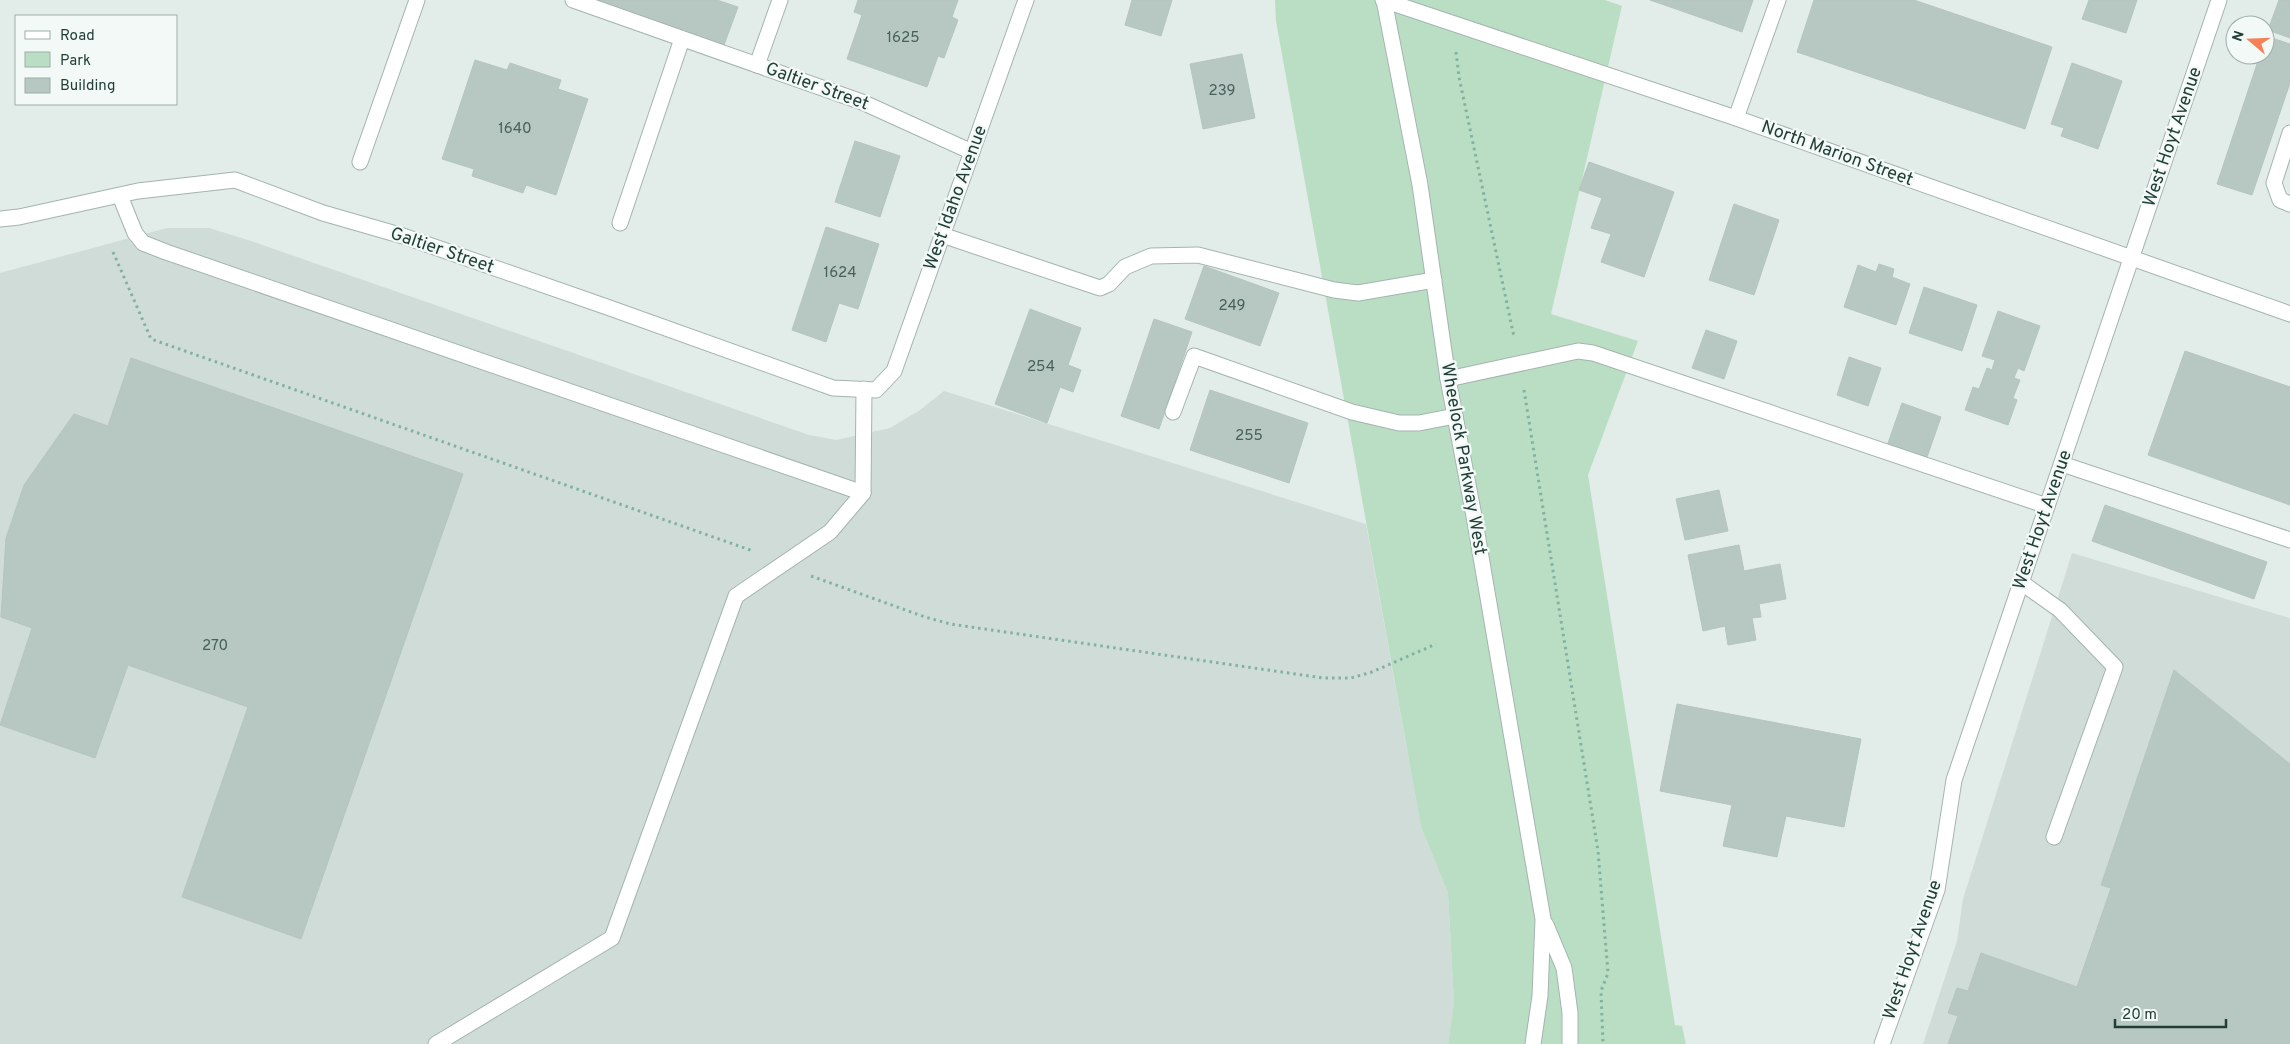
<svg xmlns="http://www.w3.org/2000/svg" width="2290" height="1044" font-family="Overpass,sans-serif">
	<style>
		.built { fill: #d0dcd7 }
		.green { fill: #badec4 }
		.building { fill: #b7c7c1; stroke: #b4c6bf }
		.lines { fill: none; stroke-linecap: round; stroke-linejoin: round }
		.minor-casing { stroke: #a4b4af; stroke-width: 17 }
		.path { stroke: #81b1a3; stroke-width: 3; stroke-dasharray: 2.5 4; stroke-linecap: butt }
		.minor { stroke: #fff; stroke-width: 15 }
		.labels { text-anchor: middle; dominant-baseline: central; stroke-width: 4.5; stroke-linejoin: round; paint-order: stroke }
		.number-label { font-size: 15px; fill: #46605a }
		.street-label { font-size: 18px; fill: #213e37; stroke: #f2f9f6 }
	</style>
	<rect width="100%" height="100%" fill="#e2ece8"/>
	<!-- built -->
	<g class="built">
		<polygon points="167,228 209,228 248,240 809,435 836,440 890,428 920,410 944,391 1366,524 1421,827 1448,893 1454,1003 1448,1044 0,1044 0,273"/>
		<polygon points="2072,553 2290,618 2290,1044 1923,1044 1957,941 1963,899"/>
	</g>
	<!-- green -->
	<polygon class="green" points="1275,0 1605,0 1622,6 1551,314 1638,341 1588,475 1675,1025 1682,1026 1686,1044 1448,1044 1454,1003 1448,893 1421,827 1276,21"/>
	<!-- building -->
	<g class="building">
		<polygon points="594,0 717,0 738,7 724,45"/>
		<polygon points="858,0 958,0 952,17 958,20 944,58 938,56 927,87 847,59 862,15 854,12"/>
		<polygon points="1132,0 1172,0 1161,36 1125,25"/>
		<polygon points="1650,0 1753,0 1742,32"/>
		<polygon points="1814,0 1914,0 2052,47 2025,129 1797,52"/>
		<polygon points="2089,0 2137,0 2126,33 2082,19"/>
		<polygon points="2279,0 2290,0 2290,38 2268,30"/>
		<polygon points="2266,36 2290,44 2290,83 2252,195 2217,184 2260,55 2265,55"/>
		<polygon points="1242,54 1255,118 1203,129 1190,64"/>
		<polygon points="475,60 507,70 510,63 561,80 558,89 588,99 556,195 526,185 523,193 472,176 474,169 442,159"/>
		<polygon points="2072,63 2122,81 2098,149 2061,136 2064,128 2051,124"/>
		<polygon points="855,141 900,156 880,217 835,202"/>
		<polygon points="1589,162 1674,192 1644,277 1601,262 1611,234 1591,228 1602,198 1579,190"/>
		<polygon points="1734,204 1779,220 1754,295 1709,280"/>
		<polygon points="826,227 879,244 858,309 839,303 826,342 792,330"/>
		<polygon points="1879,264 1894,269 1892,277 1910,284 1896,325 1844,307 1858,265 1876,272"/>
		<polygon points="1204,266 1279,293 1260,346 1185,319"/>
		<polygon points="1924,287 1977,305 1962,351 1909,333"/>
		<polygon points="1030,309 1081,328 1068,365 1081,370 1073,392 1060,387 1047,423 995,404"/>
		<polygon points="1998,311 2040,326 2024,371 2018,368 2014,378 2020,380 2013,398 2017,400 2008,425 1965,410 1973,387 1979,389 1987,368 1992,370 1995,360 1982,356"/>
		<polygon points="1154,319 1192,332 1159,429 1121,416"/>
		<polygon points="1706,330 1737,341 1724,379 1692,368"/>
		<polygon points="2185,351 2290,387 2290,505 2148,455"/>
		<polygon points="1849,357 1881,368 1868,406 1837,395"/>
		<polygon points="131,358 463,474 301,939 182,897 248,707 128,665 95,758 0,725 32,628 1,617 6,538 24,485 74,414 108,426"/>
		<polygon points="1210,390 1308,423 1289,483 1190,450"/>
		<polygon points="1902,403 1941,417 1926,460 1887,446"/>
		<polygon points="1719,490 1728,531 1685,540 1676,499"/>
		<polygon points="2105,505 2267,562 2254,599 2092,541"/>
		<polygon points="1739,545 1744,571 1780,564 1786,599 1759,604 1761,617 1752,618 1756,640 1728,645 1725,626 1703,631 1688,555"/>
		<polygon points="2174,670 2290,764 2290,1044 1948,1044 1958,1016 1948,1013 1957,988 1968,991 1981,953 2077,987 2111,888 2101,885"/>
		<polygon points="1677,704 1861,739 1844,827 1786,816 1777,857 1723,846 1732,805 1660,791"/>
	</g>
	<g class="lines">
		<defs>
			<g id="minor">
				<polyline points="573,0 862,102 972,152"/>
				<polyline points="1383,0 1736,118 2290,314"/>
				<polyline points="1384,0 1420,185 1448,379 1474,516 1543,919 1540,996 1533,1044"/>
				<polyline points="757,65 780,0"/>
				<polyline points="1736,118 1778,0"/>
				<polyline points="2290,133 2274,183 2280,200 2290,204"/>
				<polyline points="360,162 417,0"/>
				<polyline points="120,196 135,233 143,243 166,252 863,493"/>
				<polyline points="0,219 19,217 138,191 235,180 323,213 403,236 607,307 833,388 876,390 894,371 1026,0"/>
				<polyline points="620,223 682,39"/>
				<polyline points="942,235 1100,288 1109,284 1125,267 1151,256 1198,255 1334,290 1358,293 1434,280"/>
				<polyline points="1448,379 1578,351 1593,353 2047,506"/>
				<polyline points="1173,412 1194,356 1352,412 1399,423 1419,423 1455,416"/>
				<polyline points="2062,464 2290,540"/>
				<polyline points="2022,583 2060,610 2115,667 2054,837"/>
				<polyline points="1546,925 1564,968 1570,1013 1570,1044"/>
				<polyline points="436,1044 612,938 736,596 830,532 863,493 864,389"/>
				<polyline points="1882,1044 1937,890 1954,780 2219,0"/>
			</g>
		</defs>
		<!-- minor casing -->
		<use href="#minor" class="minor-casing"/>
		<!-- path -->
		<g class="path">
			<polyline points="1456,52 1459,77 1514,337"/>
			<polyline points="113,252 151,339 753,551"/>
			<polyline points="1524,390 1598,851 1608,973 1601,991 1603,1044"/>
			<polyline points="811,576 925,617 950,624 1323,678 1351,678 1372,672 1436,644"/>
		</g>
		<!-- minor -->
		<use href="#minor" class="minor"/>
	</g>
	<g class="labels">
		<!-- number labels -->
		<g class="number-label">
			<text x="903" y="38">1625</text>
			<text x="1222" y="91">239</text>
			<text x="515" y="129">1640</text>
			<text x="840" y="273">1624</text>
			<text x="1232" y="306">249</text>
			<text x="1041" y="367">254</text>
			<text x="1249" y="436">255</text>
			<text x="215" y="646">270</text>
		</g>
		<!-- street labels -->
		<g class="street-label">
			<text transform="translate(817 87) rotate(20)">Galtier Street</text>
			<text transform="translate(2173 137) rotate(-71)">West Hoyt Avenue</text>
			<text transform="translate(1837 154) rotate(20)">North Marion Street</text>
			<text transform="translate(956 198) rotate(-70)">West Idaho Avenue</text>
			<text transform="translate(442 251) rotate(19)">Galtier Street</text>
			<text transform="translate(1463 459) rotate(80)">Wheelock Parkway West</text>
			<text transform="translate(2043 520) rotate(-71)">West Hoyt Avenue</text>
			<text transform="translate(1913 950) rotate(-71)">West Hoyt Avenue</text>
		</g>
	</g>
	<!-- legend -->
	<rect x="15" y="15" width="162" height="90" fill="#f2f9f6" stroke="#9eaeaa"/>
	<rect x="25" y="31" width="25" height="8" fill="#ffffff" stroke="#9eaeaa"/>
	<text x="60" y="40" font-size="15" fill="#213e37">Road</text>
	<rect x="25" y="52" width="25" height="15" fill="#badec4" stroke="#9eaeaa"/>
	<text x="60" y="65" font-size="15" fill="#213e37">Park</text>
	<rect x="25" y="78" width="25" height="15" fill="#b7c7c1" stroke="#9eaeaa"/>
	<text x="60" y="90" font-size="15" fill="#213e37">Building</text>
	<!-- north arrow -->
	<g transform="translate(2250 40) rotate(289)"><circle r="24" fill="#f2f9f6" stroke="#9eaeaa"/>
	<path d="M0-4L9 19L0 12L-9 19Z" fill="#f58158"/>
	<text y="-8" font-size="14" font-weight="bold" text-anchor="middle" fill="#213e37">N</text>
	</g>
	<!-- scale -->
	<path d="M2115 1019v8h111v-8" fill="none" stroke="#213e37" stroke-width="2.5"/>
	<text x="2122" y="1019" font-size="15" fill="#213e37" stroke="#f2f9f6" stroke-width="4" paint-order="stroke">20 m</text>
</svg>
